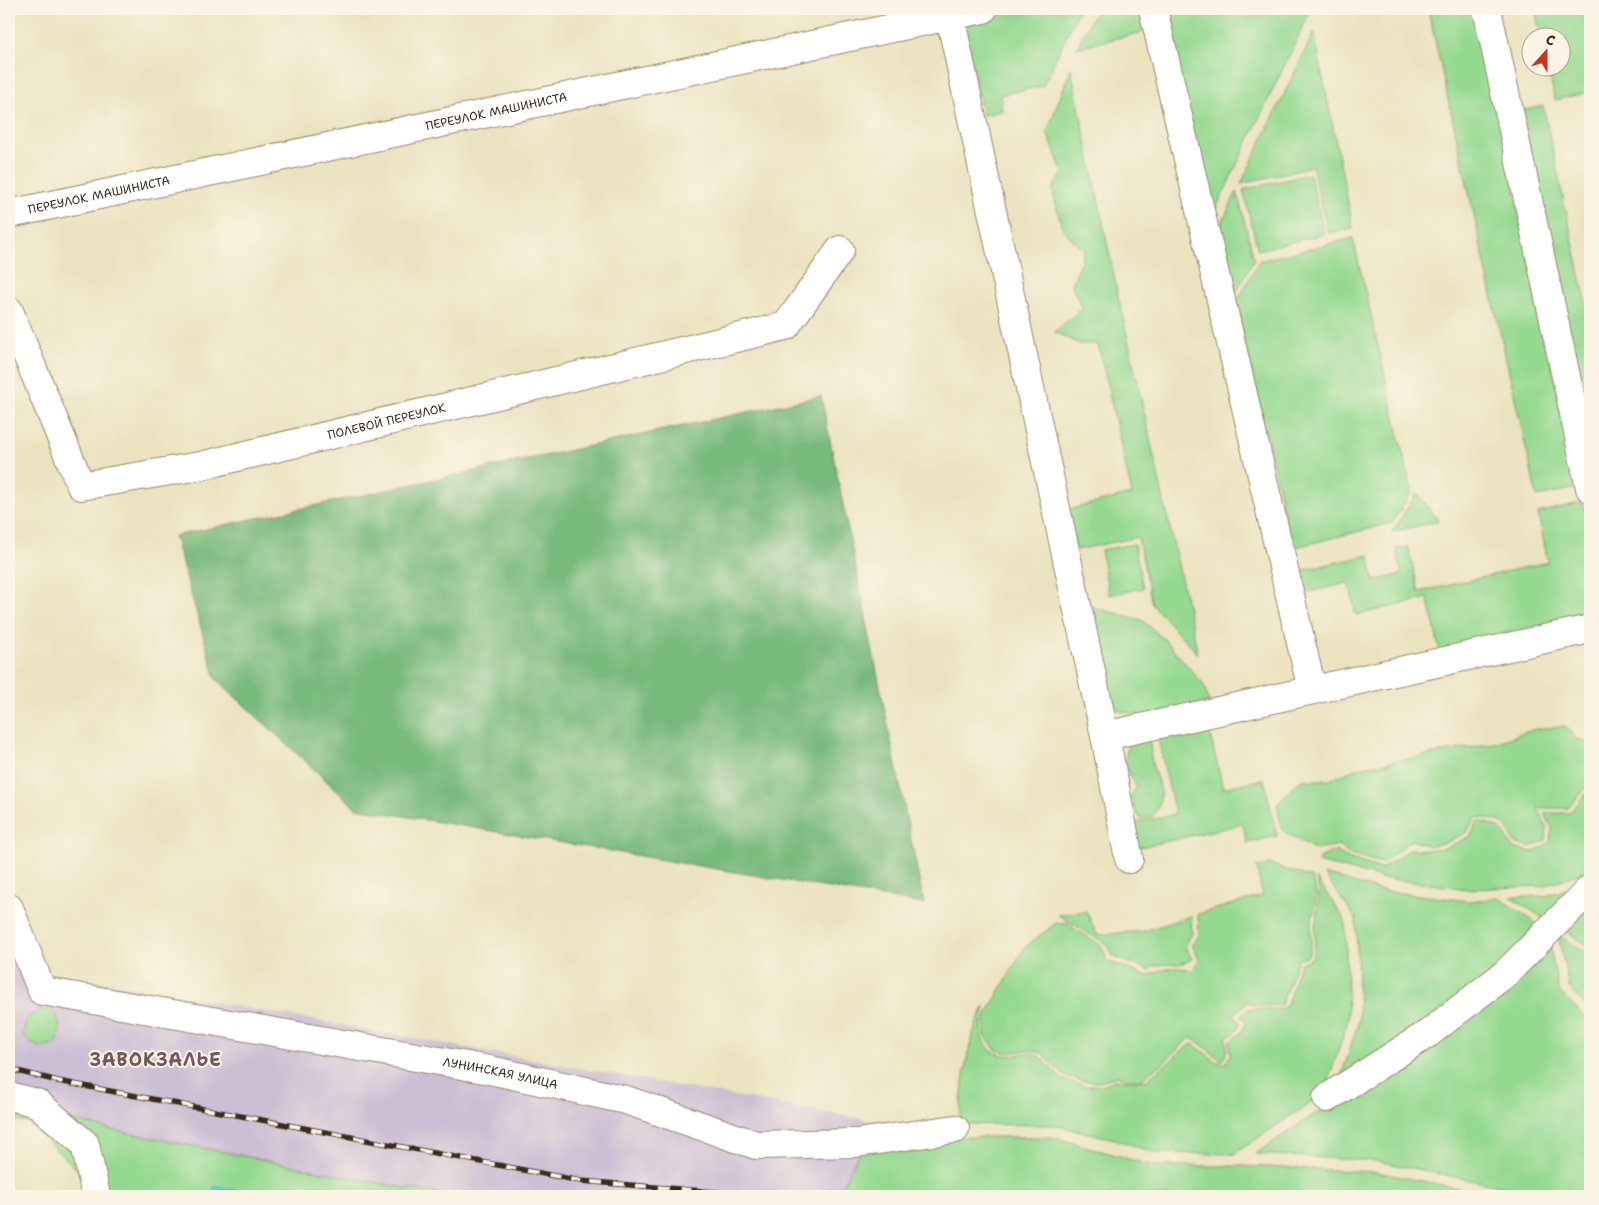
<svg xmlns="http://www.w3.org/2000/svg" width="1599" height="1205" font-family="'Shantell Sans',sans-serif">
	<style>
		.industrial { fill: #ccbed4 }
		.green { fill: #95d991; stroke: #688258 }
		.forest { fill: #78b97b; stroke: #5a724c }
		.lines { fill: none; stroke-linecap: round; stroke-linejoin: round }
		.stream { stroke: #53c0ca; stroke-width: 10 }
		.minor-casing { stroke: #93866f; stroke-width: 30 }
		.minor { stroke: #fff; stroke-width: 28 }
		.rail-casing { stroke: #3b2a1e; stroke-width: 5.5 }
		.rail { stroke: #fcf5e5; stroke-width: 4; stroke-dasharray: 11; stroke-linecap: butt }
		.labels { text-anchor: middle; dominant-baseline: central; stroke-width: 4; stroke-linejoin: round; paint-order: stroke }
		.street-label { font-size: 12px; fill: #3b2a1e; stroke: #fcf5e5 }
		.district-label { font-size: 18px; font-weight: bold; letter-spacing: 1px; fill: #755660; stroke: #fcf5e5 }
	</style>
	<rect width="100%" height="100%" fill="#fcf5e5"/>
	<filter id="ink" filterUnits="userSpaceOnUse"><feTurbulence type="fractalNoise" baseFrequency=".02" numOctaves="2"/><feDisplacementMap in="SourceGraphic" scale="10" xChannelSelector="R" yChannelSelector="G"/><feConvolveMatrix kernelMatrix="1 2 1 2 8 2 1 2 1" color-interpolation-filters="sRGB"/></filter>
	<filter id="wash" filterUnits="userSpaceOnUse"><feTurbulence type="fractalNoise" baseFrequency=".0096" numOctaves="4" result="noise"/><feDisplacementMap in="SourceGraphic" scale="20" xChannelSelector="R" yChannelSelector="G"/><feGaussianBlur stdDeviation="1.12" result="paint"/><feColorMatrix in="noise" values="0 0 0 0 0 0 0 0 0 0 0 0 0 0 0 0 0 1.4 0 .05"/><feComposite in="paint" operator="in"/></filter>
	<g filter="url(#wash)">
		<rect width="100%" height="100%" fill="#ebe3c0"/>
		<!-- industrial -->
		<polygon class="industrial" points="9,965 906,1127 1190,1196 464,1196 404,1188 113,1130 9,1105"/>
		<!-- green -->
		<g class="green">
			<polygon points="1016,9 1079,9 1043,86 1000,95 1002,111 983,115 962,20"/>
			<polygon points="1097,9 1146,9 1151,30 1076,48"/>
			<polygon points="1196,9 1309,9 1310,12 1208,225 1161,16"/>
			<polygon points="1428,9 1477,9 1577,488 1537,497"/>
			<polygon points="1535,9 1590,9 1590,92 1555,100 1548,68 1562,68 1562,38 1541,37"/>
			<polygon points="1314,32 1353,228 1328,233 1312,166 1241,184"/>
			<polygon points="1071,68 1117,291 1198,654 1152,604 1138,537 1076,550 1067,510 1132,494 1098,344 1080,344 1054,332 1082,309 1072,286 1084,250 1063,230 1052,190 1063,173 1047,132"/>
			<polygon points="1543,106 1590,320 1590,460 1515,112"/>
			<polygon points="1310,174 1324,234 1258,250 1243,190"/>
			<polygon points="1237,192 1254,259 1233,298 1217,233"/>
			<polygon points="1353,238 1412,492 1392,523 1292,548 1236,303 1259,261"/>
			<polygon points="1417,493 1439,521 1392,532"/>
			<polygon points="1583,502 1590,540 1590,619 1440,652 1428,598 1356,615 1349,583 1304,593 1299,571 1369,555 1374,581 1402,574 1396,549 1408,547 1419,592 1548,562 1538,513"/>
			<polygon points="1134,544 1143,588 1109,595 1101,550"/>
			<polygon points="1088,606 1142,620 1165,640 1203,684 1209,702 1145,716 1120,711 1108,696"/>
			<polygon points="1207,722 1223,788 1264,779 1277,836 1247,843 1243,824 1132,849 1127,825 1175,814 1157,734"/>
			<path d="M1565,726L1575,738L1590,744V783L1568,808H1538L1547,828L1546,840L1530,847L1514,843C1507,819 1497,820 1475,817L1467,832L1445,843L1429,846L1411,840L1382,863L1347,853L1338,845L1316,850L1282,830L1277,803L1301,780H1329L1358,768L1494,743L1535,729Z"/>
			<path d="M1150,736C1151,745 1150,755 1152,764C1158,785 1167,798 1152,817L1141,819L1135,811L1131,797L1136,787L1125,762L1129,738Z"/>
			<path d="M1590,790V870L1543,886L1468,889L1382,878L1318,862L1319,858L1335,851L1348,858L1381,869L1410,849L1426,850L1445,848L1471,836L1477,821C1500,826 1503,827 1512,848L1534,852L1550,842L1552,828L1544,813H1569Z"/>
			<path d="M1269,864L1312,878C1321,899 1312,909 1311,929C1310,943 1314,941 1308,956L1298,959L1281,1005L1260,1006L1247,1002L1234,1014L1240,1023L1237,1031L1226,1038L1227,1050L1223,1061C1211,1054 1203,1043 1190,1038C1180,1046 1172,1056 1162,1064C1154,1070 1149,1069 1144,1079H1126L1118,1076L1097,1082L1081,1081L1063,1075L1042,1053L1029,1050L1005,1053L995,1049L985,1035V1017L1025,947L1056,923L1067,924L1101,945L1107,961L1146,976C1161,970 1177,964 1192,971L1199,960L1192,944L1199,936L1198,914L1262,896L1257,867Z"/>
			<polygon points="1324,874 1377,890 1469,901 1499,898 1543,928 1502,967 1339,1083 1359,1020 1356,919"/>
			<path d="M1316,878L1345,920L1348,1020L1324,1094L1234,1154L1156,1153L1111,1138L1053,1125L960,1124C961,1089 967,1036 985,1006L982,1019V1038L991,1051L1006,1056L1029,1053L1039,1056L1061,1079L1086,1086L1102,1085L1115,1080L1147,1081C1153,1071 1156,1073 1164,1066C1175,1059 1180,1049 1193,1044L1217,1062L1225,1065L1230,1055L1229,1042L1242,1032L1246,1022L1241,1016L1248,1009H1281L1287,1005L1300,963L1311,959C1317,945 1314,946 1315,932C1315,913 1323,897 1316,878Z"/>
			<polygon points="1590,881 1551,923 1511,897 1546,896"/>
			<polygon points="1590,901 1590,947 1562,928"/>
			<path d="M1086,911L1097,935L1144,931L1191,916L1192,933L1185,946L1192,959C1179,969 1161,959 1149,970L1114,957L1105,943L1058,915Z"/>
			<polygon points="1558,935 1590,955 1590,1011 1569,988"/>
			<polygon points="1548,938 1559,991 1590,1023 1590,1196 1566,1196 1552,1192 1509,1188 1377,1161 1255,1154 1432,1037"/>
			<path d="M45,1008L57,1015L60,1029L57,1043C41,1050 35,1048 23,1035L27,1017Z"/>
			<polygon points="9,1105 113,1130 404,1188 464,1196 135,1196 99,1191 30,1124 9,1119"/>
			<polygon points="956,1137 1053,1137 1154,1166 1241,1166 1376,1172 1498,1196 837,1196 860,1151"/>
		</g>
		<!-- forest -->
		<polygon class="forest" points="821,396 924,904 356,808 216,679 174,536"/>
		<g class="lines">
			<!-- stream -->
			<polyline class="stream" points="217,1190 243,1196"/>
		</g>
	</g>
	<g filter="url(#ink)">
		<g class="lines">
			<defs>
				<g id="minor">
					<polyline points="1153,9 1312,690"/>
					<polyline points="1487,9 1590,488"/>
					<polyline points="950,16 1105,736 1129,859"/>
					<path id="s1" d="M9,214L983,9"/>
					<path id="s2" d="M9,311L81,486L200,466L786,326L840,250"/>
					<polyline points="1105,736 1590,629"/>
					<path id="s3" d="M9,908L42,991L490,1070L626,1100L756,1145L857,1143L955,1129"/>
					<polyline points="9,1096 37,1103 85,1144 96,1196"/>
					<polyline points="1327,1098 1429,1033 1506,973 1590,889"/>
				</g>
			</defs>
			<!-- minor casing -->
			<use href="#minor" class="minor-casing"/>
			<!-- minor -->
			<use href="#minor" class="minor"/>
			<defs>
				<polyline id="rail" points="9,1069 58,1081 581,1181 765,1196"/>
			</defs>
			<!-- rail casing -->
			<use href="#rail" class="rail-casing"/>
			<!-- rail -->
			<use href="#rail" class="rail"/>
		</g>
	</g>
	<g class="labels">
		<!-- street labels -->
		<g class="street-label">
			<text stroke="none"><textPath href="#s1" startOffset="498">ПЕРЕУЛОК МАШИНИСТА</textPath></text>
			<text stroke="none"><textPath href="#s1" startOffset="92">ПЕРЕУЛОК МАШИНИСТА</textPath></text>
			<text stroke="none"><textPath href="#s2" startOffset="502">ПОЛЕВОЙ ПЕРЕУЛОК</textPath></text>
			<text stroke="none"><textPath href="#s3" startOffset="555">ЛУНИНСКАЯ УЛИЦА</textPath></text>
		</g>
		<!-- district labels -->
		<g class="district-label">
			<text x="156" y="1060">ЗАВОКЗАЛЬЕ</text>
		</g>
	</g>
	<!-- margin -->
	<rect width="1599" height="1205" fill="none" stroke="#fcf5e5" stroke-width="30"/>
	<!-- north arrow -->
	<g transform="translate(1546 52) rotate(21)"><circle r="24" fill="#fcf5e5" stroke="#afa495"/>
	<path d="M0-4L9 19L0 12L-9 19Z" fill="#c8321e"/>
	<text y="-8" font-size="14" font-weight="bold" text-anchor="middle" fill="#3b2a1e">С</text>
	</g>
</svg>
